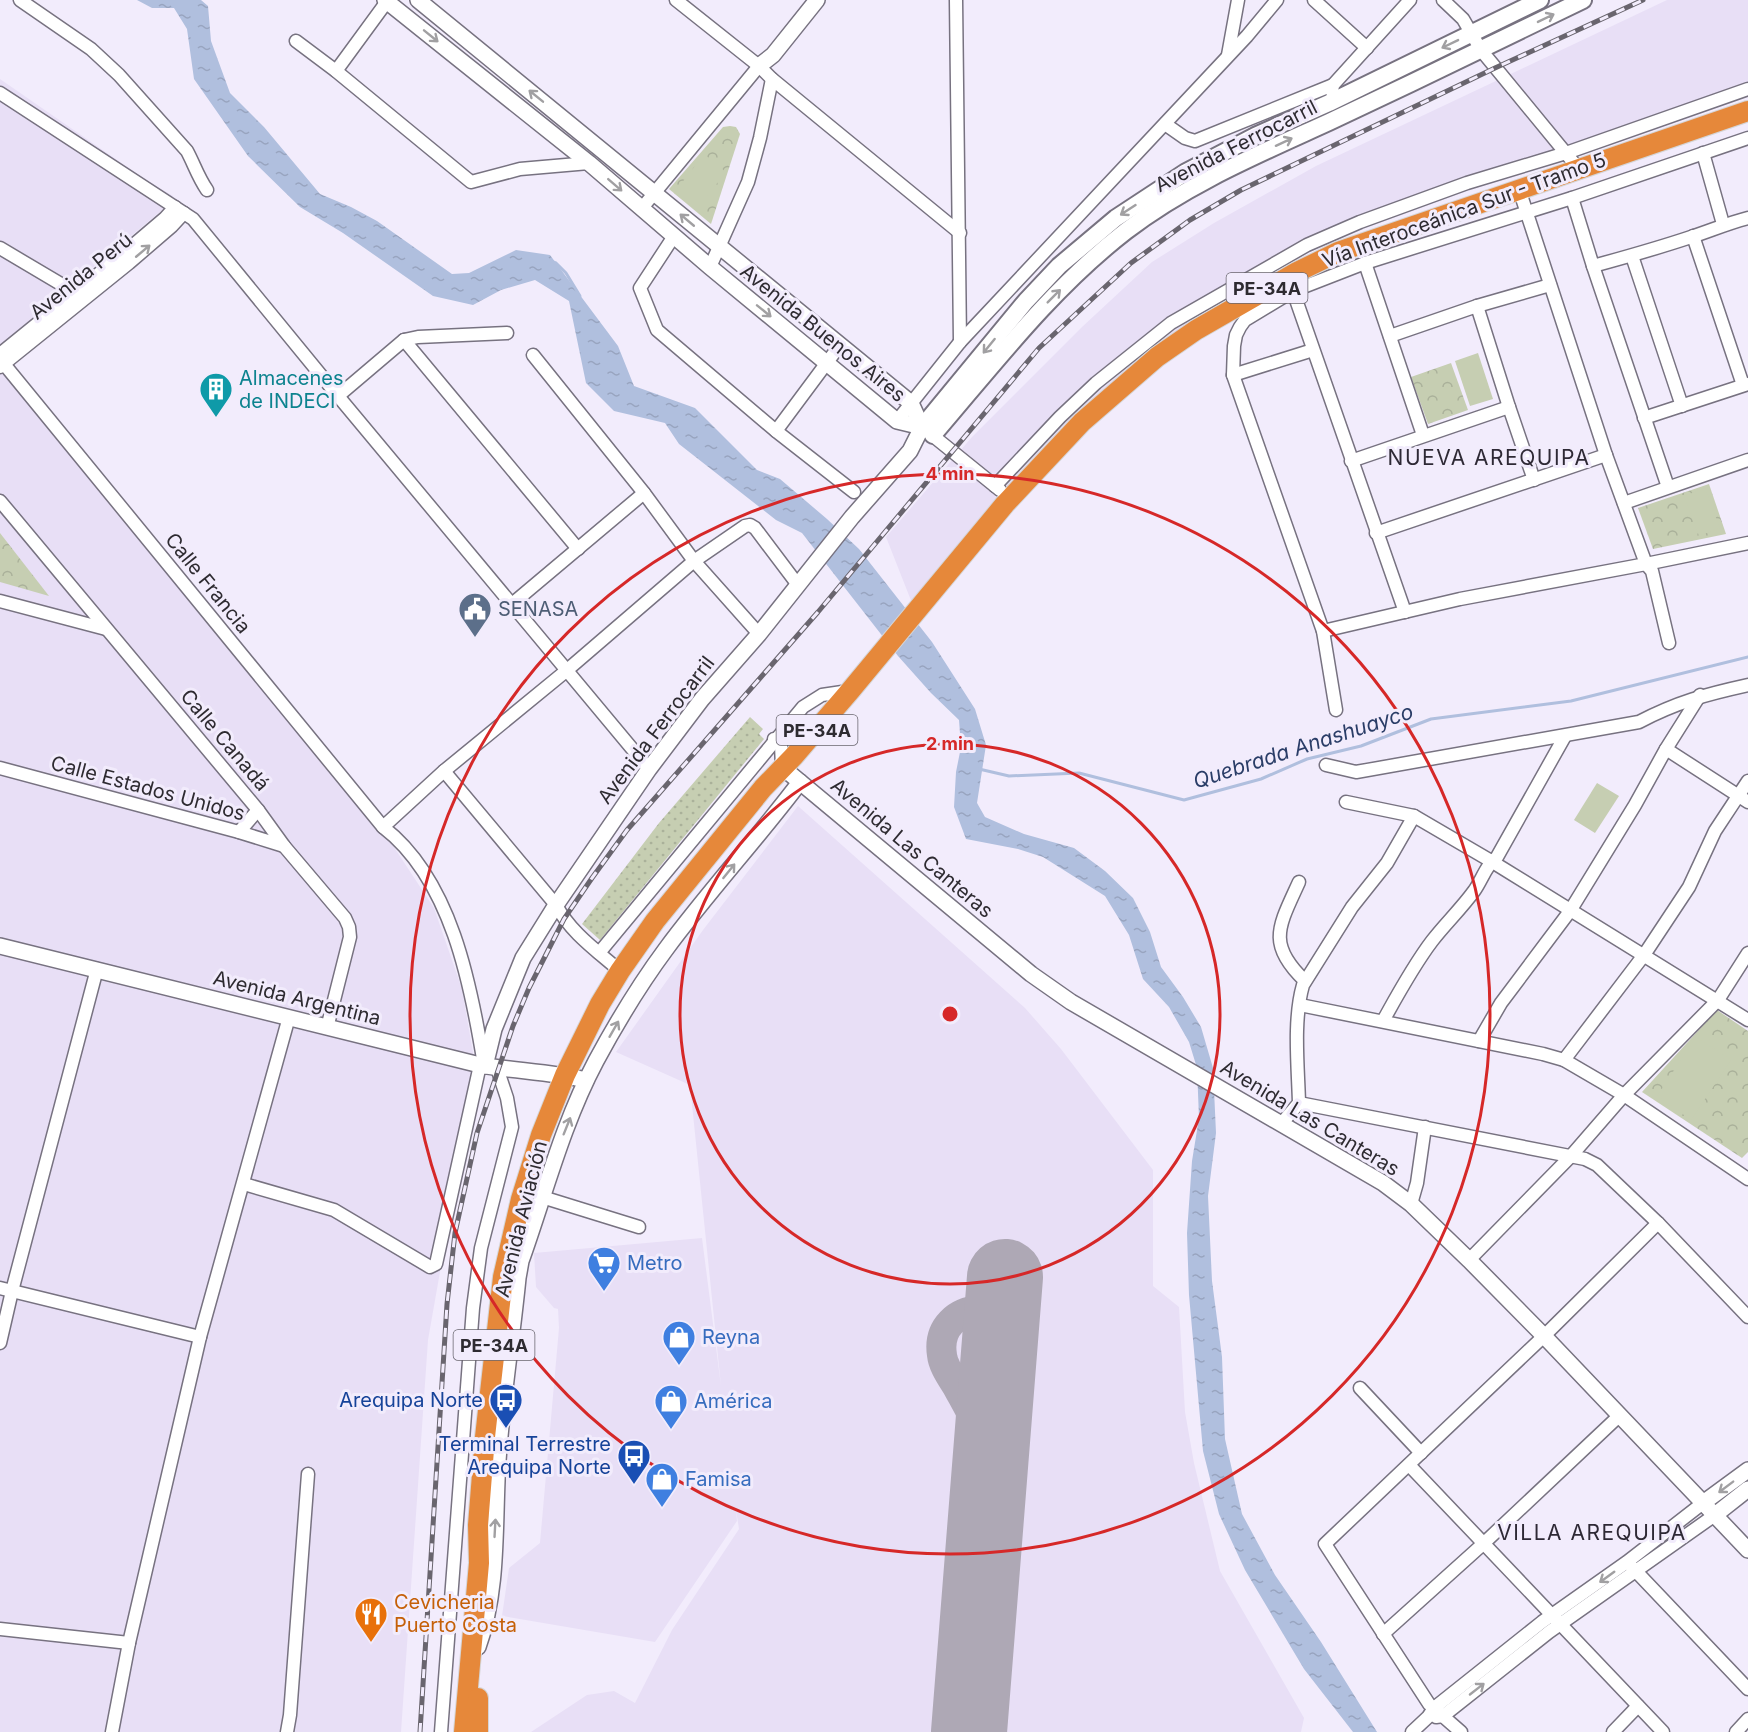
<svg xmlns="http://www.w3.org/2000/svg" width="1748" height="1732" font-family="Inter,sans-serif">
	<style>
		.built { fill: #e8dff6 }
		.grass { fill: url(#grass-dots) }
		.forest { fill: url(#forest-crowns) }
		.pitch { fill: #c6ceb2 }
		.water { fill: url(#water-ripples) }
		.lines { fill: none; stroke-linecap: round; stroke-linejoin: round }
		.stream { stroke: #b0bfde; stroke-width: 3 }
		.taxiway { stroke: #aea8b5; stroke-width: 30 }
		.runway { stroke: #aea8b5; stroke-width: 76 }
		.minor-casing { stroke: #777280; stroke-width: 15 }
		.tertiary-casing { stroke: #777280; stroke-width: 18 }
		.secondary-casing { stroke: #777280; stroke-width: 20 }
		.trunk-casing { stroke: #d5d5d6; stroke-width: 22 }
		.minor { stroke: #fff; stroke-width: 12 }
		.tertiary { stroke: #fff; stroke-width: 15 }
		.secondary { stroke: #fff; stroke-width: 16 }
		.trunk { stroke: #e6883a; stroke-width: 20 }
		.rail-casing { stroke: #69656e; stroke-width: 5 }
		.rail { stroke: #f2ecfc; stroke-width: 3; stroke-dasharray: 9; stroke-linecap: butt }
		.oneway { stroke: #a1a0a2 }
		.ring { fill: none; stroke: #d62828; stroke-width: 3 }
		.labels { text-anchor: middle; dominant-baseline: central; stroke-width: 6; stroke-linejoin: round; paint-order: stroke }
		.shield { fill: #f2ecfc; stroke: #69656e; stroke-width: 1.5 }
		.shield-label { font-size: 18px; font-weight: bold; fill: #2e2b31 }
		.street-label { font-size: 20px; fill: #2e2b31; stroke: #f2ecfc }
		.culture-label { font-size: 20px; fill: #0d838f; stroke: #f2ecfc; text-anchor: start }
		.service-label { font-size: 20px; fill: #4e5e75; stroke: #f2ecfc; text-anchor: start }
		.shop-label { font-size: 20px; fill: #366cbe; stroke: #f2ecfc; text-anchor: start }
		.transit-label { font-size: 20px; fill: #164399; stroke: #f2ecfc; text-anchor: end }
		.food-label { font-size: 20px; fill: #c56008; stroke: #f2ecfc; text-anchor: start }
		.neighbourhood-label { font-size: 21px; letter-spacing: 1.5px; fill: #2e2935; stroke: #f2ecfc }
		.water-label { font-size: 21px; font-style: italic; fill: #2a3d67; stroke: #f2ecfc }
		.centre { fill: #d62828; stroke: #f2ecfc; stroke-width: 3 }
		.ring-label { font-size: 18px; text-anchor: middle; font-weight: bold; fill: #d62828; stroke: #f2ecfc; stroke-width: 6; stroke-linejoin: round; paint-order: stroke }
	</style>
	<defs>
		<pattern id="grass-dots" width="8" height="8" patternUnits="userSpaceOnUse" patternTransform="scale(1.5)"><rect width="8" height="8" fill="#c6ceb2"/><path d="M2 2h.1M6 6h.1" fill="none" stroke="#aab19a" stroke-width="1.8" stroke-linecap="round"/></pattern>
		<pattern id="forest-crowns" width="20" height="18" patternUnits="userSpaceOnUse" patternTransform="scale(1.5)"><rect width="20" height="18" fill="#c6ceb2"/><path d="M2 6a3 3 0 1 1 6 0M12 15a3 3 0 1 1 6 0" fill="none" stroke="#aab19a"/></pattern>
		<pattern id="water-ripples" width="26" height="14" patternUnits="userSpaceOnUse" patternTransform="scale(1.5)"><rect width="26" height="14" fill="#b0bfde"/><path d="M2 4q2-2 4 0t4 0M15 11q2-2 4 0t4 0" fill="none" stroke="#98a4bf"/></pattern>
	</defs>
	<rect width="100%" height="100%" fill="#f2ecfc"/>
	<!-- built -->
	<g class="built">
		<polygon points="1667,0 1748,0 1748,96 1614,144 1479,185 1359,228 1306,254 1219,302 1151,349 1103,391 1017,475 912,603 886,537 972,437 1082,327 1152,262 1214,223 1316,166"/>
		<polygon points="0,79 146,180 173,196 161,211 5,341 17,371 384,832 434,908 462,989 477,1076 465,1130 428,1340 401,1732 0,1732"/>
		<polygon points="798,806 1025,1008 1061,1049 1153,1170 1153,1286 1179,1307 1185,1412 1194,1463 1220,1571 1304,1718 1301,1732 531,1732 587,1695 614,1691 635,1703 672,1630 739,1529 736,1510 737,1521 655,1642 502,1616 509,1568 540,1543 559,1328 558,1309 554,1308 536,1287 534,1253 702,1238 721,1386 690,1085 616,1052 703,930"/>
	</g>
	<!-- grass -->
	<polygon class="grass" points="750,717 763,729 759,734 764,739 600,940 582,924 659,823"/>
	<!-- forest -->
	<g class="forest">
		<polygon points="730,126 736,127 740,134 711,224 669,189 723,127"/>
		<polygon points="1451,363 1468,410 1428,424 1411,377"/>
		<polygon points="1709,484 1726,534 1653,549 1638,508"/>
		<polygon points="0,533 49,596 0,582"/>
		<polygon points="1717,1010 1748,1031 1748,1152 1742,1158 1642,1092"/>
	</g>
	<!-- pitch -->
	<g class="pitch">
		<polygon points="704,154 726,172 696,210 674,193"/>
		<polygon points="1478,353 1493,399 1470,406 1455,361"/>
		<polygon points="1705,488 1720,528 1699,536 1684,496"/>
		<polygon points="1597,783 1619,796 1595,833 1574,820"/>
		<polygon points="1696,1037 1731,1060 1691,1120 1657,1096"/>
	</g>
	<!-- water -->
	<polygon class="water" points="137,0 201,0 208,6 211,41 230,93 264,127 320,194 351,207 377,221 452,274 469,273 516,250 550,255 618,346 634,386 695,408 757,470 780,479 827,519 859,549 932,642 975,709 986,745 977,803 985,817 1024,834 1074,848 1105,871 1133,898 1150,932 1161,967 1183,997 1201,1027 1213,1068 1216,1133 1208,1196 1212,1281 1222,1357 1225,1439 1242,1514 1275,1575 1321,1642 1377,1732 1353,1732 1304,1669 1245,1570 1219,1514 1203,1451 1189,1295 1187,1233 1192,1161 1199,1118 1197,1068 1189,1042 1169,1007 1143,979 1129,935 1105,896 1043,857 1018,849 966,839 954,807 956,772 961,747 959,720 931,693 898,656 802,533 776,520 679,444 665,423 614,411 586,383 569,301 535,280 501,290 473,305 433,296 343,233 300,207 248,156 194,79 187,29 174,8 152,8"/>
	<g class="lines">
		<!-- stream -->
		<g class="stream">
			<polyline points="553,262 556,263 566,273 580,296"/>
			<polyline points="979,769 1009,776 1079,773 1184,800 1261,779 1307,759 1361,746 1431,719 1571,701 1748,657"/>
		</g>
		<!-- taxiway -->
		<path class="taxiway" d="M992,1462C985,1436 971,1412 958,1388C952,1378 943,1366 942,1355C933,1298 1025,1294 1018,1351C1017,1363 1009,1370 1006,1380C1002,1390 999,1401 996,1411"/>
		<!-- runway -->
		<polyline class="runway" points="969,1732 1005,1277"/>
		<defs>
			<g id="minor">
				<path d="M20,0L91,49L119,75L187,151C194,164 198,177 207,190"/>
				<polyline points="676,0 759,66 772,79 960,233"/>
				<polyline points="956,0 960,342"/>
				<polyline points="1314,0 1367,48"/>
				<polyline points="1443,0 1463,19 1481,50 1578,168"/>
				<polyline points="296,41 336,71 471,182 520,169 589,163"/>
				<polyline points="1228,55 1238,0"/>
				<polyline points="336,71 388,0"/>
				<polyline points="1332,92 1333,85 1410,0"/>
				<polyline points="0,93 193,219 338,396 649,769"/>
				<polyline points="1165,124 1185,138 1195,141 1333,85"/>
				<polyline points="1703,153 1723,224"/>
				<polyline points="1519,189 1606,455 1646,564 1652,571 1669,643"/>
				<polyline points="1572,198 1593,266 1668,487"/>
				<polyline points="642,208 759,66"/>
				<polyline points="674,236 640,288 657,330 776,431 854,492"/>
				<polyline points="1693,236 1743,385"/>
				<polyline points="0,248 81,296"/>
				<polyline points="1632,256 1682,406"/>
				<polyline points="1365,263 1423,435"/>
				<path d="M1593,266C1626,257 1658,248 1691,237C1710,231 1728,223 1748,218"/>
				<polyline points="710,267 748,182 760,138 772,79"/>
				<polyline points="1293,291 1405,612"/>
				<polyline points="1477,306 1509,407 1534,480"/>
				<polyline points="1390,336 1477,306 1550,285"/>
				<polyline points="404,340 578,549"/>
				<polyline points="0,354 118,258 165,218 175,207"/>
				<polyline points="533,355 644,493 694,561 759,634"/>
				<polyline points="4,364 383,827"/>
				<polyline points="0,367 129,263 172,226 184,213"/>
				<polyline points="1233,375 1313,350"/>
				<polyline points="338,396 404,340 418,337 507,333"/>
				<polyline points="1644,418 1748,384"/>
				<polyline points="897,421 960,342 1247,36 1277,0"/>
				<polyline points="776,431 840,345"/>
				<polyline points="927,431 1000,490"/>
				<polyline points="1351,461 1509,407"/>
				<polyline points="995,486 1060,417 1096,383 1171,323 1307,245 1360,222 1467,183 1566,153 1748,89"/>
				<polyline points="0,501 258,810 284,846 345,918 349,927 350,937 327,1028"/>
				<polyline points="1624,503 1748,460"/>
				<polyline points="1376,533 1606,455"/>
				<polyline points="0,601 106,629"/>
				<polyline points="512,604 644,493"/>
				<polyline points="1323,631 1460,599 1646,564 1748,543"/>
				<polyline points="1336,710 1323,631 1233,375 1234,346 1236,335 1240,327 1245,320 1293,291 1365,263 1572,198 1748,138"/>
				<polyline points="774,739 781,745 782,767"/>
				<polyline points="1666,749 1748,802"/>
				<path d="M1326,765L1356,772L1639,722C1677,702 1707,694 1748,685"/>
				<polyline points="0,768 239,832 284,846"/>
				<path d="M444,771L556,905C571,933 596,950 620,971"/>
				<polyline points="1346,802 1414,816 1491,861 1748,1020"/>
				<polyline points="239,832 258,810"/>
				<path d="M1299,882C1279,926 1266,944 1305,981"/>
				<polyline points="599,953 803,707 822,695 849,691"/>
				<polyline points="1300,1005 1543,1054 1564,1060 1624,1095 1748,1179"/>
				<path d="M1383,1021C1398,994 1413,966 1432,941C1445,924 1461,909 1474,891C1482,880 1486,865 1497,857L1565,736"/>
				<polyline points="1479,1041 1501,1003 1570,911 1635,805 1666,749 1700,695"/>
				<polyline points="1564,1060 1644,955 1689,887 1715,831 1748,781"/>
				<path d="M484,1065C471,984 451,879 383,827L444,771L566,671L694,561L745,526L750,525L755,528L798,585"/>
				<polyline points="1299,1103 1585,1159 1597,1165 1658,1223 1748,1317"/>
				<path d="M1282,1123L1299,1103C1298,1066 1293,1020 1303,985L1352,907L1387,863L1414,816"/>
				<polyline points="244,1184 334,1210 430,1267 436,1264 480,1065"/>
				<polyline points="542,1197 639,1227"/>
				<polyline points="1411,1204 1417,1183 1425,1127"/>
				<polyline points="1469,1260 1571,1156 1624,1095 1718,1000 1748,953"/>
				<polyline points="0,1288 200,1337"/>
				<polyline points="0,1343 12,1291 97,969"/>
				<polyline points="1360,1388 1421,1453"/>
				<polyline points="1409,1465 1663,1732"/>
				<polyline points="1631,1566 1748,1689"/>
				<polyline points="0,1629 129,1643"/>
				<polyline points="1383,1634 1483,1544 1619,1416"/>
				<polyline points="1436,1717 1443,1716 1549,1632 1715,1515"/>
				<polyline points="112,1732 129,1643 200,1337 289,1017"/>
				<polyline points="287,1732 290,1715 308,1474"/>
				<polyline points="441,1732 473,1308 481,1248 512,1127 507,1098 497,1068"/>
				<polyline points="1412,1732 1428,1717 1434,1708 1542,1622 1627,1562 1703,1503"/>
				<polyline points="1461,1732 1429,1704 1325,1544 1544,1336 1658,1223"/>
				<polyline points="1613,1732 1638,1706"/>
				<polyline points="1736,1732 1748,1719"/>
			</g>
			<g id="tertiary">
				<polyline points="385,0 589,163 710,267 897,421 922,427"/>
				<polyline points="418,0 911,403 922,427"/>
				<polyline points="759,66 773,55 817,0"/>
				<polyline points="782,767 1031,974 1071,1002 1383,1183 1411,1204 1469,1260 1544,1336 1748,1550"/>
				<path d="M0,946L480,1065C515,1071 552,1072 586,1080"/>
				<polyline points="485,1066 494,1029 523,958 556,905 649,769 702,699 759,634 852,517 910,451 922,427"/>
				<polyline points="1703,1503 1748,1470"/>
				<polyline points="1715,1515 1748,1489"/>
				<path d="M478,1647C499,1589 494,1522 498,1461C502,1400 512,1339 518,1278L521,1261C545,1194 562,1125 596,1061C617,1022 640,984 666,949C708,892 757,839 800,782"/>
			</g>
			<g id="secondary">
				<polyline points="922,427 1026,301 1059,266 1116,218 1186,172 1255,136 1329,103 1540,0"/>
				<path d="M933,435C994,364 1051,289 1126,231C1187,184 1259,154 1329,122C1414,82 1499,41 1583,0"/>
			</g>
			<g id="trunk">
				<polyline points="464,1732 479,1563 478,1525 485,1437 503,1277 521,1199 541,1135 565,1075 600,1004 620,971 655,921 763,788 794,756 850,691 1005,504 1082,422 1157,357 1196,330 1297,272 1338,252 1748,111"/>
				<polyline points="478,1732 478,1698"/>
			</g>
		</defs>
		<!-- minor casing -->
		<use href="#minor" class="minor-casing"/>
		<!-- tertiary casing -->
		<use href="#tertiary" class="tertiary-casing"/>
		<!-- secondary casing -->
		<use href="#secondary" class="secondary-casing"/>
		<!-- trunk casing -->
		<use href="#trunk" class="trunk-casing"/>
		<!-- minor -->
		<use href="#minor" class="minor"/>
		<!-- tertiary -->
		<use href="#tertiary" class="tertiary"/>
		<!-- secondary -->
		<use href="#secondary" class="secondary"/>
		<!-- trunk -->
		<use href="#trunk" class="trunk"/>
		<defs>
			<polyline id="rail" points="420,1732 447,1304 455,1233 477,1133 513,1026 529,988 564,919 592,878 627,830 818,612 1039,348 1131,263 1190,220 1241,190 1495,68 1643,0"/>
		</defs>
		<!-- rail casing -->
		<use href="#rail" class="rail-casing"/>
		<!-- rail -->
		<use href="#rail" class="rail"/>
	</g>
	<!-- one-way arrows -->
	<defs><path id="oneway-shaft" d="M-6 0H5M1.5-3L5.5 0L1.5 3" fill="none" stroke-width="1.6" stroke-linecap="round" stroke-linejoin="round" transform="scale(1.5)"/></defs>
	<g class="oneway">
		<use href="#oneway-shaft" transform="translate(1546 18) rotate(-26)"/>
		<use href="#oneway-shaft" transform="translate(431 36) rotate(39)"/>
		<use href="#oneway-shaft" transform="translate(1450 44) rotate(154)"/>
		<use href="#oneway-shaft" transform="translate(536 96) rotate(-141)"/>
		<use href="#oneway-shaft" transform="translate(1284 142) rotate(-25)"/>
		<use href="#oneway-shaft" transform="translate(615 185) rotate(41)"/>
		<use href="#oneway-shaft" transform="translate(1128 210) rotate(147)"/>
		<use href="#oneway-shaft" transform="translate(687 220) rotate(-140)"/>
		<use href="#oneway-shaft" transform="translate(143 251) rotate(-40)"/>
		<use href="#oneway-shaft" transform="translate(1054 296) rotate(-45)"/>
		<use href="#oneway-shaft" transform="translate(764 311) rotate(39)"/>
		<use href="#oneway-shaft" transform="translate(989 346) rotate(129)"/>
		<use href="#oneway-shaft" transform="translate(729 871) rotate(-51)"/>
		<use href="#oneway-shaft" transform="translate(614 1029) rotate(-60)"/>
		<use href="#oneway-shaft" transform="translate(567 1126) rotate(-68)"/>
		<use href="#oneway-shaft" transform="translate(1726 1487) rotate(143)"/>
		<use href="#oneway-shaft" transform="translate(495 1528) rotate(-87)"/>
		<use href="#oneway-shaft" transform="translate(1607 1577) rotate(144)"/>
		<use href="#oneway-shaft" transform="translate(1477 1689) rotate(-38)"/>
	</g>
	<!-- distance rings -->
	<g class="ring">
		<circle cx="950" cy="1014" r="270"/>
		<circle cx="950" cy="1014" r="540"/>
	</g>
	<!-- icons -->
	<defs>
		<symbol id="building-pin" viewBox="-11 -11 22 30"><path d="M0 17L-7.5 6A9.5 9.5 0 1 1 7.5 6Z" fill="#0f9aa8" stroke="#f2ecfc"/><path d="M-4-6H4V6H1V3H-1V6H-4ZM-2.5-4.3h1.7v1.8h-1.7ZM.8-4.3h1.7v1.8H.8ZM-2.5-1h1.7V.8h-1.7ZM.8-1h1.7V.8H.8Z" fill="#fff"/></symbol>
		<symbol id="civic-pin" viewBox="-11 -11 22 30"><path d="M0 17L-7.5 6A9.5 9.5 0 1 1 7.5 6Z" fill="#5c6f8a" stroke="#f2ecfc"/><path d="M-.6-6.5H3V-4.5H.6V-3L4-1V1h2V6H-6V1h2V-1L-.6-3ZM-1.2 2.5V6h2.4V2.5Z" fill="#fff"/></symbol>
		<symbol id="supermarket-pin" viewBox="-11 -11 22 30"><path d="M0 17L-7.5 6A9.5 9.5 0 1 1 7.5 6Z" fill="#3f7fe0" stroke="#f2ecfc"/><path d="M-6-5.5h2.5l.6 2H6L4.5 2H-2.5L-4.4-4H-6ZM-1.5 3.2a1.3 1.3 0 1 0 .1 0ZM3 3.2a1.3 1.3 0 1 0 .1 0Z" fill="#fff"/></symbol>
		<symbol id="shop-pin" viewBox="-11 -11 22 30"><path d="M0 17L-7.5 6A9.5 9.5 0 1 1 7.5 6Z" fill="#3f7fe0" stroke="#f2ecfc"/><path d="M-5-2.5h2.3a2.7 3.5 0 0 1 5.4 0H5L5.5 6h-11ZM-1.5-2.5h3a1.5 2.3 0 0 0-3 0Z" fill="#fff"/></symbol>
		<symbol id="bus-pin" viewBox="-11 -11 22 30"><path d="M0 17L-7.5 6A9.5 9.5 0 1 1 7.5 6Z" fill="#1a4fb4" stroke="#f2ecfc"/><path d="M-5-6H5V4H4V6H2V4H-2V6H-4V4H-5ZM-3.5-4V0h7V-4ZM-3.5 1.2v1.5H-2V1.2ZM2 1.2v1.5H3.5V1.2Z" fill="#fff"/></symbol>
		<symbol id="restaurant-pin" viewBox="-11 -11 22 30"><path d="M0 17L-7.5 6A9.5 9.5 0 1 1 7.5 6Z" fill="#e8710a" stroke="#f2ecfc"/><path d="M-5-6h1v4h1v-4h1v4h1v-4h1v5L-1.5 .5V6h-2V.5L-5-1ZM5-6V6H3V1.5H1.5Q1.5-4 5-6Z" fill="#fff"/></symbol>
	</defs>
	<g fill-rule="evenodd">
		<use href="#building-pin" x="197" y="370" width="38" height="52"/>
		<use href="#civic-pin" x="456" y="590" width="38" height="52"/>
		<use href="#supermarket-pin" x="585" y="1244" width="38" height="52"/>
		<use href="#shop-pin" x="660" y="1318" width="38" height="52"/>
		<use href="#bus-pin" x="487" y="1381" width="38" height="52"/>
		<use href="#shop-pin" x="652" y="1382" width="38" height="52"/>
		<use href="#bus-pin" x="615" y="1437" width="38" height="52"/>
		<use href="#shop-pin" x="643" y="1460" width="38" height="52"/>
		<use href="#restaurant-pin" x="352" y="1595" width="38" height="52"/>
	</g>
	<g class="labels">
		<!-- shield labels -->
		<g class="shield">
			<rect x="1226.5" y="273" width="81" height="30" rx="4.5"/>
			<rect x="776.5" y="715" width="81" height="30" rx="4.5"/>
			<rect x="453.5" y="1330" width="81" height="30" rx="4.5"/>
		</g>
		<g class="shield-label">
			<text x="1267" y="288">PE-34A</text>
			<text x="817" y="730">PE-34A</text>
			<text x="494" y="1345">PE-34A</text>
		</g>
		<!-- street labels -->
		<g class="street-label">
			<text transform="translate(1236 146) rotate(-27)">Avenida Ferrocarril</text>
			<text transform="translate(1464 210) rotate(-20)">Vía Interoceánica Sur - Tramo 5</text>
			<text transform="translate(81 276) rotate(-39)">Avenida Perú</text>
			<text transform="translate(823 333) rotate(39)">Avenida Buenos Aires</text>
			<text transform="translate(208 583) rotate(51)">Calle Francia</text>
			<text transform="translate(656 730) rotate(-53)">Avenida Ferrocarril</text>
			<text transform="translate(225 740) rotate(50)">Calle Canadá</text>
			<text transform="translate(148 788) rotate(15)">Calle Estados Unidos</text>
			<text transform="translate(912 848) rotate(40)">Avenida Las Canteras</text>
			<text transform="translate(297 998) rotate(14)">Avenida Argentina</text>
			<text transform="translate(1310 1118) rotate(31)">Avenida Las Canteras</text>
			<text transform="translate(521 1219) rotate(-76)">Avenida Aviación</text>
		</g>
		<!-- culture labels -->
		<g class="culture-label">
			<text x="239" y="378">Almacenes<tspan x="239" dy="23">de INDECI</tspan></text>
		</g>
		<!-- service labels -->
		<g class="service-label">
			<text x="498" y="609">SENASA</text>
		</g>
		<!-- shop labels -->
		<g class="shop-label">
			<text x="627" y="1263">Metro</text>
			<text x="702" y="1337">Reyna</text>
			<text x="694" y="1401">América</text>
			<text x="685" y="1479">Famisa</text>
		</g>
		<!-- transit labels -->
		<g class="transit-label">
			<text x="483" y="1400">Arequipa Norte</text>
			<text x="611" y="1444">Terminal Terrestre<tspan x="611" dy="23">Arequipa Norte</tspan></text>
		</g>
		<!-- food labels -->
		<g class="food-label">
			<text x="394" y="1602">Cevicheria<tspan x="394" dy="23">Puerto Costa</tspan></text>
		</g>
		<!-- neighbourhood labels -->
		<g class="neighbourhood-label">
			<text x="1489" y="457">NUEVA AREQUIPA</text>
			<text x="1592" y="1532">VILLA AREQUIPA</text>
		</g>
		<!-- water labels -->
		<g class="water-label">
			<text transform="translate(1303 746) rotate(-18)">Quebrada Anashuayco</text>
		</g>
	</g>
	<circle cx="950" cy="1014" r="9" class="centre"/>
	<g class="ring-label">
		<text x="950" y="480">4 min</text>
		<text x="950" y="750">2 min</text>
	</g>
</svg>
